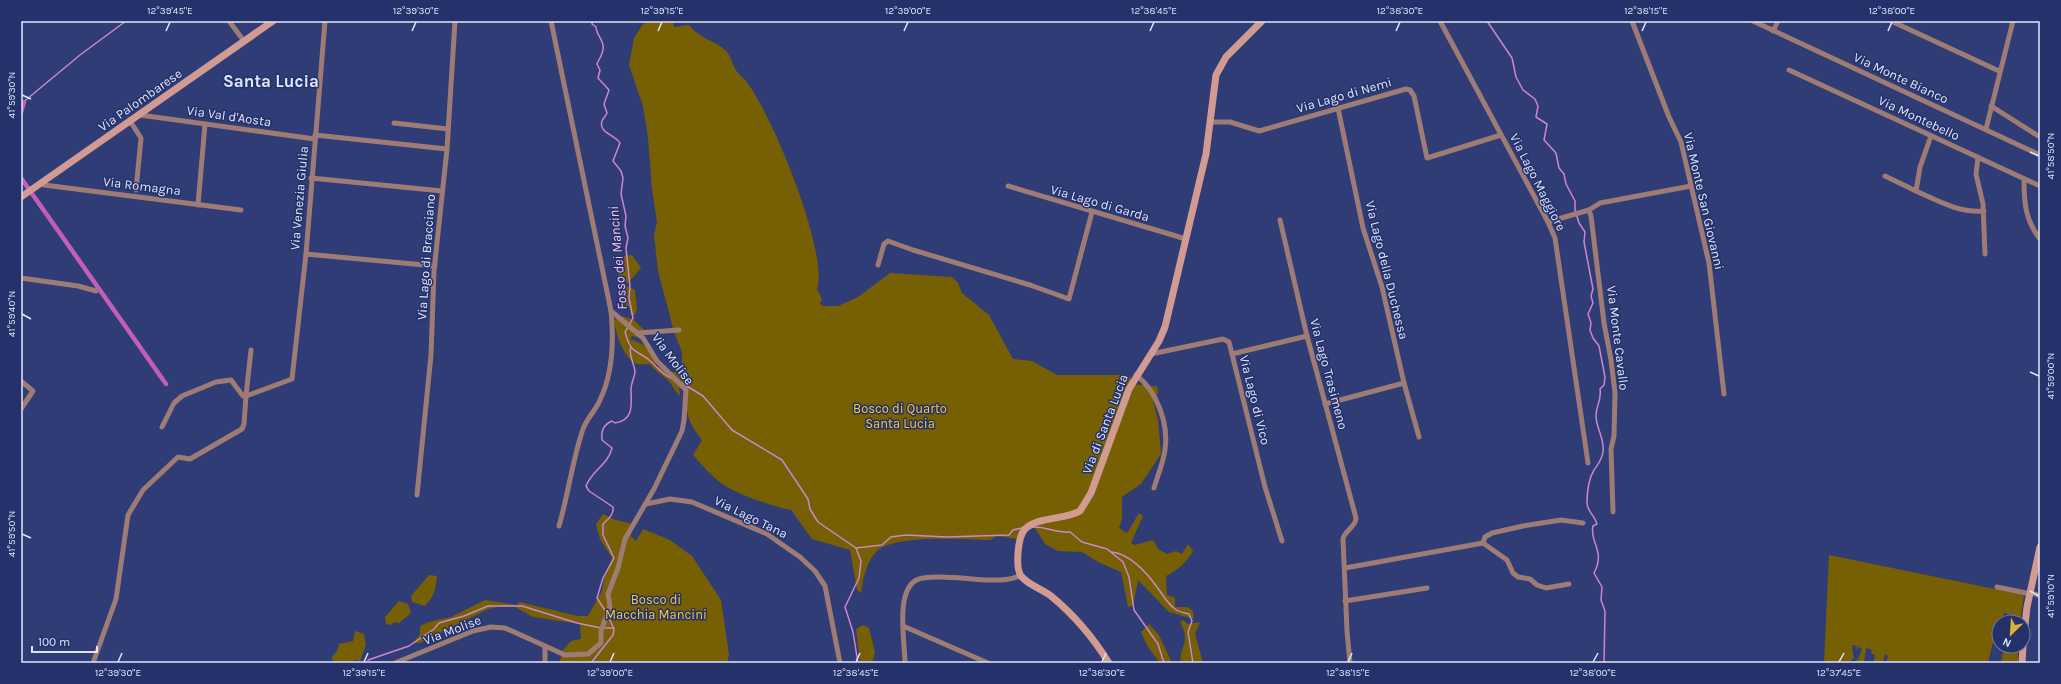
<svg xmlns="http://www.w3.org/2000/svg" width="2061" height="684" font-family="Karla,sans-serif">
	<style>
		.green { fill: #775f04 }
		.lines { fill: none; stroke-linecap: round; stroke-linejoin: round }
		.stream { stroke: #cb87cc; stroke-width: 1.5 }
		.canal { stroke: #c25eb8; stroke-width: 4.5 }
		.street { stroke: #9e7c75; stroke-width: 5 }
		.secondary { stroke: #d29b91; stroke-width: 7 }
		.ticks { fill: none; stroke: #dfe6fb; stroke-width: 1.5 }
		.labels { text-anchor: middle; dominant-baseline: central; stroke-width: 3; stroke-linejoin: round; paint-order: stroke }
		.street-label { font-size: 13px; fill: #dfe6fb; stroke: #25316a }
		.park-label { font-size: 13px; fill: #f7cc3b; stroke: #25316a }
		.water-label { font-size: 14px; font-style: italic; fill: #f4c2ed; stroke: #25316a }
		.district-label { font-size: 17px; font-weight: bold; fill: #dfe6fb; stroke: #25316a }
		.neatline { fill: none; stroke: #dfe6fb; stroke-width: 1.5 }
		.ticks-label { font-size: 10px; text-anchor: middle; fill: #dfe6fb }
	</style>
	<rect width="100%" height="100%" fill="#2f3c76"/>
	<!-- green -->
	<g class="green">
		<path d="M650,21H673L674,27L689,25C701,40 717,41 726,51C731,56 732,64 736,70C738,74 743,77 746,81C771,112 829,252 817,289L822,299L820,304L824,306H838L858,297L890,273L952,277L958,283L962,293L989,315L1013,359L1032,361L1057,375H1120L1131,377L1132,385C1141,383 1147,387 1157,386L1158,393L1153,400L1158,420L1161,454L1141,484L1122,497V519L1119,528L1127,533L1139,513L1143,516L1131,543L1135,545L1153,540L1158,549L1167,554L1176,551L1182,554L1188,544L1193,551C1186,563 1179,569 1166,576L1167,595L1175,598V607H1187L1193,611L1194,619L1169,612L1138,580L1133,606L1128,607L1121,572L1098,562L1082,552L1058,551L1045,544L1031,522L1018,539L996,536L991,540C965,540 892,533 875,553C866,564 863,579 861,593L857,590L850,550L812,539L791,510C771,506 732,493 717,480C708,472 701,464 693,455L702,440C690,424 684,415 688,394L679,387L680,396C675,392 671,383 668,380C661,374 655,371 650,364C646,364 640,365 637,364C623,358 616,334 614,320L623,316L634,320L644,330L640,338L632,336L630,339C645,344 653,350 656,366L673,372L682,370V352L674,332L658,271L654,235L657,222L652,189L648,138L643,106L629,65L634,38L643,24Z"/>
		<polygon points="632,255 641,268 628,283 618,278 618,262 623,256"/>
		<polygon points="625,285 635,290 637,309 635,315 631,315 630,308 622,302 621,293"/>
		<polygon points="603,514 613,519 632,524 631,536 636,541 643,529 670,540 692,556 721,600 729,655 727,663 559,663 563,650 571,641 581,639 580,624 533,617 515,607 497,607 488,609 420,643 412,643 420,635 420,626 429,622 451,617 485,600 517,605 519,602 578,616 588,616 602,591 605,574 612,558 600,539 596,524"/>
		<polygon points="1829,555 2024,595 2020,622 2011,622 2012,615 2004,613 2002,622 1999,622 1999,635 1995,634 1988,663 1886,663 1888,656 1885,654 1883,663 1873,663 1875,655 1871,653 1872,650 1866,648 1864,663 1853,663 1858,659 1862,649 1859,647 1856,650 1857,646 1852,645 1854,659 1852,659 1851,663 1824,663"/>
		<path d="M429,575L437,576C436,588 434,597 425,606L412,602L411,596Z"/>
		<polygon points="399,601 408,604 411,613 399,623 395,622 390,625 386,624 385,617"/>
		<path d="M1183,620L1188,624L1200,622L1195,634L1203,663H1181C1178,648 1192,643 1180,622Z"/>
		<polygon points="1149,624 1159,635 1172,663 1160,663 1148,647 1141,632"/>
		<polygon points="863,625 869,628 875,652 872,663 860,663 856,629"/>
		<polygon points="355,631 364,634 366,645 360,661 355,660 350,663 333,662 332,657 337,651 339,644 353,641"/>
		<polygon points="2004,646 2018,646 2018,663 2001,663"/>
	</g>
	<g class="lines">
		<!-- stream -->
		<g class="stream">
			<path d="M592,21V24L596,27C596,35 605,41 603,49C603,54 599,59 597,64L600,70L598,78L609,90L604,104L607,113C606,116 603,118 602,121C598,133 616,135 620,143L613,161L621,171L623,178L621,194L626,216L625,226L628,238L626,248L630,287L629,298L633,318L625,332C627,338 628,345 633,349C637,353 645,356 649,360C657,366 661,374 671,378"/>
			<path d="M1487,21L1512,58L1516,77L1523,90L1535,99L1538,106L1536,117L1547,124L1544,140L1556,153L1559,168L1564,174L1566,184L1575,201V210L1579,223L1585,232L1584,242L1593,289L1591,296L1593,303L1588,314L1591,323L1590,330L1593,338L1599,346L1605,377L1604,385L1600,389C1602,399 1596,406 1596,416C1596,428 1605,439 1603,452C1602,460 1598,464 1594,470C1588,480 1587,492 1587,503C1587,511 1595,516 1597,524L1593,526C1589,542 1606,551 1594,573L1602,587L1601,600L1605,611L1604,663"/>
			<polyline points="21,104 80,55 126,21"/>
			<polyline points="682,383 703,396 732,430 782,460 808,499 810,509 818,522 856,548 861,561 859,578 845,607 853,632 858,663"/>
			<path d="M1032,527C1045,526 1056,533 1070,532L1082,542L1107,549L1123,562L1129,577L1134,610L1158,644L1164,663"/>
			<polyline points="856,548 882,545 891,537 906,535 946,537 1009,535 1013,530 1022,528"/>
			<path d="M1111,552C1129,553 1147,573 1157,587C1163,595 1167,603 1175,609C1179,612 1184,613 1189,614L1192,621L1188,632L1193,663"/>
			<path d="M606,612L597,598L603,578L614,558L603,535V524C608,519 614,515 613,507L589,491L586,486C592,470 608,465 612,448L602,440C601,431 603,425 612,421L615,423C635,420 631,403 631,389C631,383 635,377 635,371C634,363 628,355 631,347"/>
			<polyline points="605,628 613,628"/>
			<polyline points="368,660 409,646 434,629 439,623 464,616 488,606 522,606 577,623 601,628"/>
			<polyline points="591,663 613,635 614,629 608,616"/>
		</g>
		<!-- canal -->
		<g class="canal">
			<polyline points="21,112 24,102"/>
			<polyline points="21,178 166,384"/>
		</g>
		<!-- street -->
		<g class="street">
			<polyline points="229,21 244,41"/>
			<polyline points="1440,21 1548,222 1555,238 1588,463"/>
			<polyline points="1632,21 1669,117 1681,142 1709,263 1724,394"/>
			<polyline points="1753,21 2040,155"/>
			<polyline points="1891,21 1999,71"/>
			<polyline points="1773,31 1778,21"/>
			<polyline points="1789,70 2040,186"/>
			<polyline points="1991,106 2040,137"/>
			<polyline points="1338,108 1363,228 1382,287 1404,383 1419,437"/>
			<polyline points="140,115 315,139"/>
			<polyline points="130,121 141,138 136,190"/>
			<polyline points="1211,122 1230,122 1259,131 1406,89 1410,90 1414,96 1427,158 1501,135"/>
			<polyline points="394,123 448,129"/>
			<polyline points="1986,129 2013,21"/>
			<polyline points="315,135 447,149"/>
			<path d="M1931,136L1920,167L1916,191C1938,201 1959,213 1984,211"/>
			<polyline points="1978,157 1976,174 1983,204 1985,254"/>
			<polyline points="1885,176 1916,191"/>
			<polyline points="311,178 442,191"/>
			<path d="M2024,179C2024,202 2025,220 2040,239"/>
			<polyline points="42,182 44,185 241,210"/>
			<polyline points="1008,186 1186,239"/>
			<polyline points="198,205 205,124"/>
			<polyline points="1589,210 1600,203 1691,186"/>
			<path d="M1280,220L1307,336L1356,518C1356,527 1345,530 1343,539L1347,631L1350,663"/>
			<polyline points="1548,222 1589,210 1591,216 1604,323 1611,360 1615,393 1614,436 1611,449 1613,512"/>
			<polyline points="306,254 435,266"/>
			<polyline points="878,265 884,244 888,241 913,250 1030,285 1069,299 1092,212"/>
			<polyline points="21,278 78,286 96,291"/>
			<polyline points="638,333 679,330"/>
			<polyline points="1151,354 1223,339 1229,342 1265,487 1282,541"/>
			<polyline points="1232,354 1307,336"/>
			<path d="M1136,375C1157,391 1169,424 1165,450C1163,463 1158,475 1154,488"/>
			<polyline points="21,381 33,391 21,409"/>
			<polyline points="246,396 251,350"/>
			<polyline points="1325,404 1404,383"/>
			<polyline points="162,427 174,403 182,396 216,382 231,380 243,396"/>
			<polyline points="417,495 431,355 434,271 447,149 455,21"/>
			<polyline points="646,504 670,499 692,502 767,534 800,557 815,571 825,586 840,663"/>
			<path d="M559,526C568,495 572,463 582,432C585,420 595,412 600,400C613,373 614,341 611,311"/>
			<polyline points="1483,543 1507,560 1513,573 1518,577 1530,579 1537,585 1546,588 1569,584"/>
			<polyline points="1345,568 1483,543 1485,537 1492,533 1523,526 1561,520 1583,523"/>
			<polyline points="1997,587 2026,593"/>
			<polyline points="2035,594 2040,596"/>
			<polyline points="1345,601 1427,588"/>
			<polyline points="903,626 988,663"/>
			<polyline points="93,663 116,599 128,515 143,490 178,457 190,459 242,429 244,424 246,396 292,379 306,254 325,21"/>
			<polyline points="395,663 473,631 491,627 505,628 565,655 588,654 601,643 601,631 610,606 608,594 618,568 625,539 654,489 682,431 684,420 686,390 657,361 643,338 611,311 551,21"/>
			<polyline points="545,663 545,647"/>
			<path d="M905,663C905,641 893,582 923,578C943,575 965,579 985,580C997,580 1010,581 1021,575"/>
		</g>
		<!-- secondary -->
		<g class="secondary">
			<polyline points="21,197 273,21"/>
			<polyline points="2023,643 2027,607 2040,547"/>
			<path d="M1109,663C1094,639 1073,614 1051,596C1042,589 1028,585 1021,576C1015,567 1018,536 1025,529C1039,516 1064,520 1080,511L1091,493L1129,389L1159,341L1165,327L1206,154L1216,75L1226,57L1262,21"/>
			<polyline points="2022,663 2023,646"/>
		</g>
	</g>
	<!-- ticks -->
	<path class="ticks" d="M166,31L170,22M412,31L416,22M658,31L662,22M904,31L908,22M1150,31L1154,22M1396,31L1400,22M1642,31L1646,22M1888,31L1892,22M22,95L31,99M2030,152L2039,156M22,314L31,319M2030,372L2039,376M22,534L31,538M2030,591L2039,596M118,662L122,653M364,662L368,653M610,662L614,653M856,662L860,653M1102,662L1106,653M1348,662L1352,653M1593,662L1598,653M1839,662L1844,653"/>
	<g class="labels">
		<!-- street labels -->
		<g class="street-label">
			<text transform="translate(1901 78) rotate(25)">Via Monte Bianco</text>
			<text transform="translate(1344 95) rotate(-16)">Via Lago di Nemi</text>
			<text transform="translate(140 100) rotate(-35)">Via Palombarese</text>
			<text transform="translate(229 116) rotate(8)">Via Val d'Aosta</text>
			<text transform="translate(1919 118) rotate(25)">Via Montebello</text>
			<text transform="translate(1538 182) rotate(63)">Via Lago Maggiore</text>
			<text transform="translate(142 186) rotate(7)">Via Romagna</text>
			<text transform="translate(299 198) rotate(-85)">Via Venezia Giulia</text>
			<text transform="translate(1704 201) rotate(77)">Via Monte San Giovanni</text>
			<text transform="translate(1100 203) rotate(16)">Via Lago di Garda</text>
			<text transform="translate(426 257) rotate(-86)">Via Lago di Bracciano</text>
			<text transform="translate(1387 270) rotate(76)">Via Lago della Duchessa</text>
			<text transform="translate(1618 338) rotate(83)">Via Monte Cavallo</text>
			<text transform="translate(673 359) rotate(53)">Via Molise</text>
			<text transform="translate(1329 374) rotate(75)">Via Lago Trasimeno</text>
			<text transform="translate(1255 400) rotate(76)">Via Lago di Vico</text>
			<text transform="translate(1105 424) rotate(-69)">Via di Santa Lucia</text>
			<text transform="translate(751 517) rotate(26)">Via Lago Tana</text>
			<text transform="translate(452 630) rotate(-21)">Via Molise</text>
		</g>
		<!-- park labels -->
		<g class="park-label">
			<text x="900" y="408">Bosco di Quarto<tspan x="900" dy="15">Santa Lucia</tspan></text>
			<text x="656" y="599">Bosco di<tspan x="656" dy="15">Macchia Mancini</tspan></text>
		</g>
		<!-- water labels -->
		<g class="water-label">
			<text transform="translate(618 258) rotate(-95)">Fosso dei Mancini</text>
		</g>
		<!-- district labels -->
		<g class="district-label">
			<text x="271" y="81">Santa Lucia</text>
		</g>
	</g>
	<!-- border -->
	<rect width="2061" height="684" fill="none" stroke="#25316a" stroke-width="44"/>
	<!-- north arrow -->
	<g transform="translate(2011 634) rotate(205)"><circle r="19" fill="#25316a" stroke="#6f79a4"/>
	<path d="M0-3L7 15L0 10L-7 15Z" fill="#dab333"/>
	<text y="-6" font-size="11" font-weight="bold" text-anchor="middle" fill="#dfe6fb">N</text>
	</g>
	<!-- scale -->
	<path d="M32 646v6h65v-6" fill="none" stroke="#dfe6fb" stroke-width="2"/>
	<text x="38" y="646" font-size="12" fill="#dfe6fb" stroke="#25316a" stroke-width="3" paint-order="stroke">100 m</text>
	<rect x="22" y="22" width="2017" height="640" class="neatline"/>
	<g class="ticks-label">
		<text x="170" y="14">12°39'45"E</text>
		<text x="416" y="14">12°39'30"E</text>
		<text x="662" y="14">12°39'15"E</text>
		<text x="908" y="14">12°39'00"E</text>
		<text x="1154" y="14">12°38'45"E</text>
		<text x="1400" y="14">12°38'30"E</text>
		<text x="1646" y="14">12°38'15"E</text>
		<text x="1892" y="14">12°38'00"E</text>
		<text transform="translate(11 95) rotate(-90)" y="4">41°59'30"N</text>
		<text transform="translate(2050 156) rotate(-90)" y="4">41°58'50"N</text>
		<text transform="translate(11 314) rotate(-90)" y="4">41°59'40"N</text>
		<text transform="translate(2050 376) rotate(-90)" y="4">41°59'00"N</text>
		<text transform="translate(11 534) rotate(-90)" y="4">41°59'50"N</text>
		<text transform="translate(2050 596) rotate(-90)" y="4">41°59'10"N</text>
		<text x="118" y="676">12°39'30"E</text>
		<text x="364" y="676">12°39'15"E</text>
		<text x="610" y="676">12°39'00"E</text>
		<text x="856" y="676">12°38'45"E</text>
		<text x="1102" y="676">12°38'30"E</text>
		<text x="1348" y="676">12°38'15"E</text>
		<text x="1593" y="676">12°38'00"E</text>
		<text x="1839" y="676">12°37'45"E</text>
	</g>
</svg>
